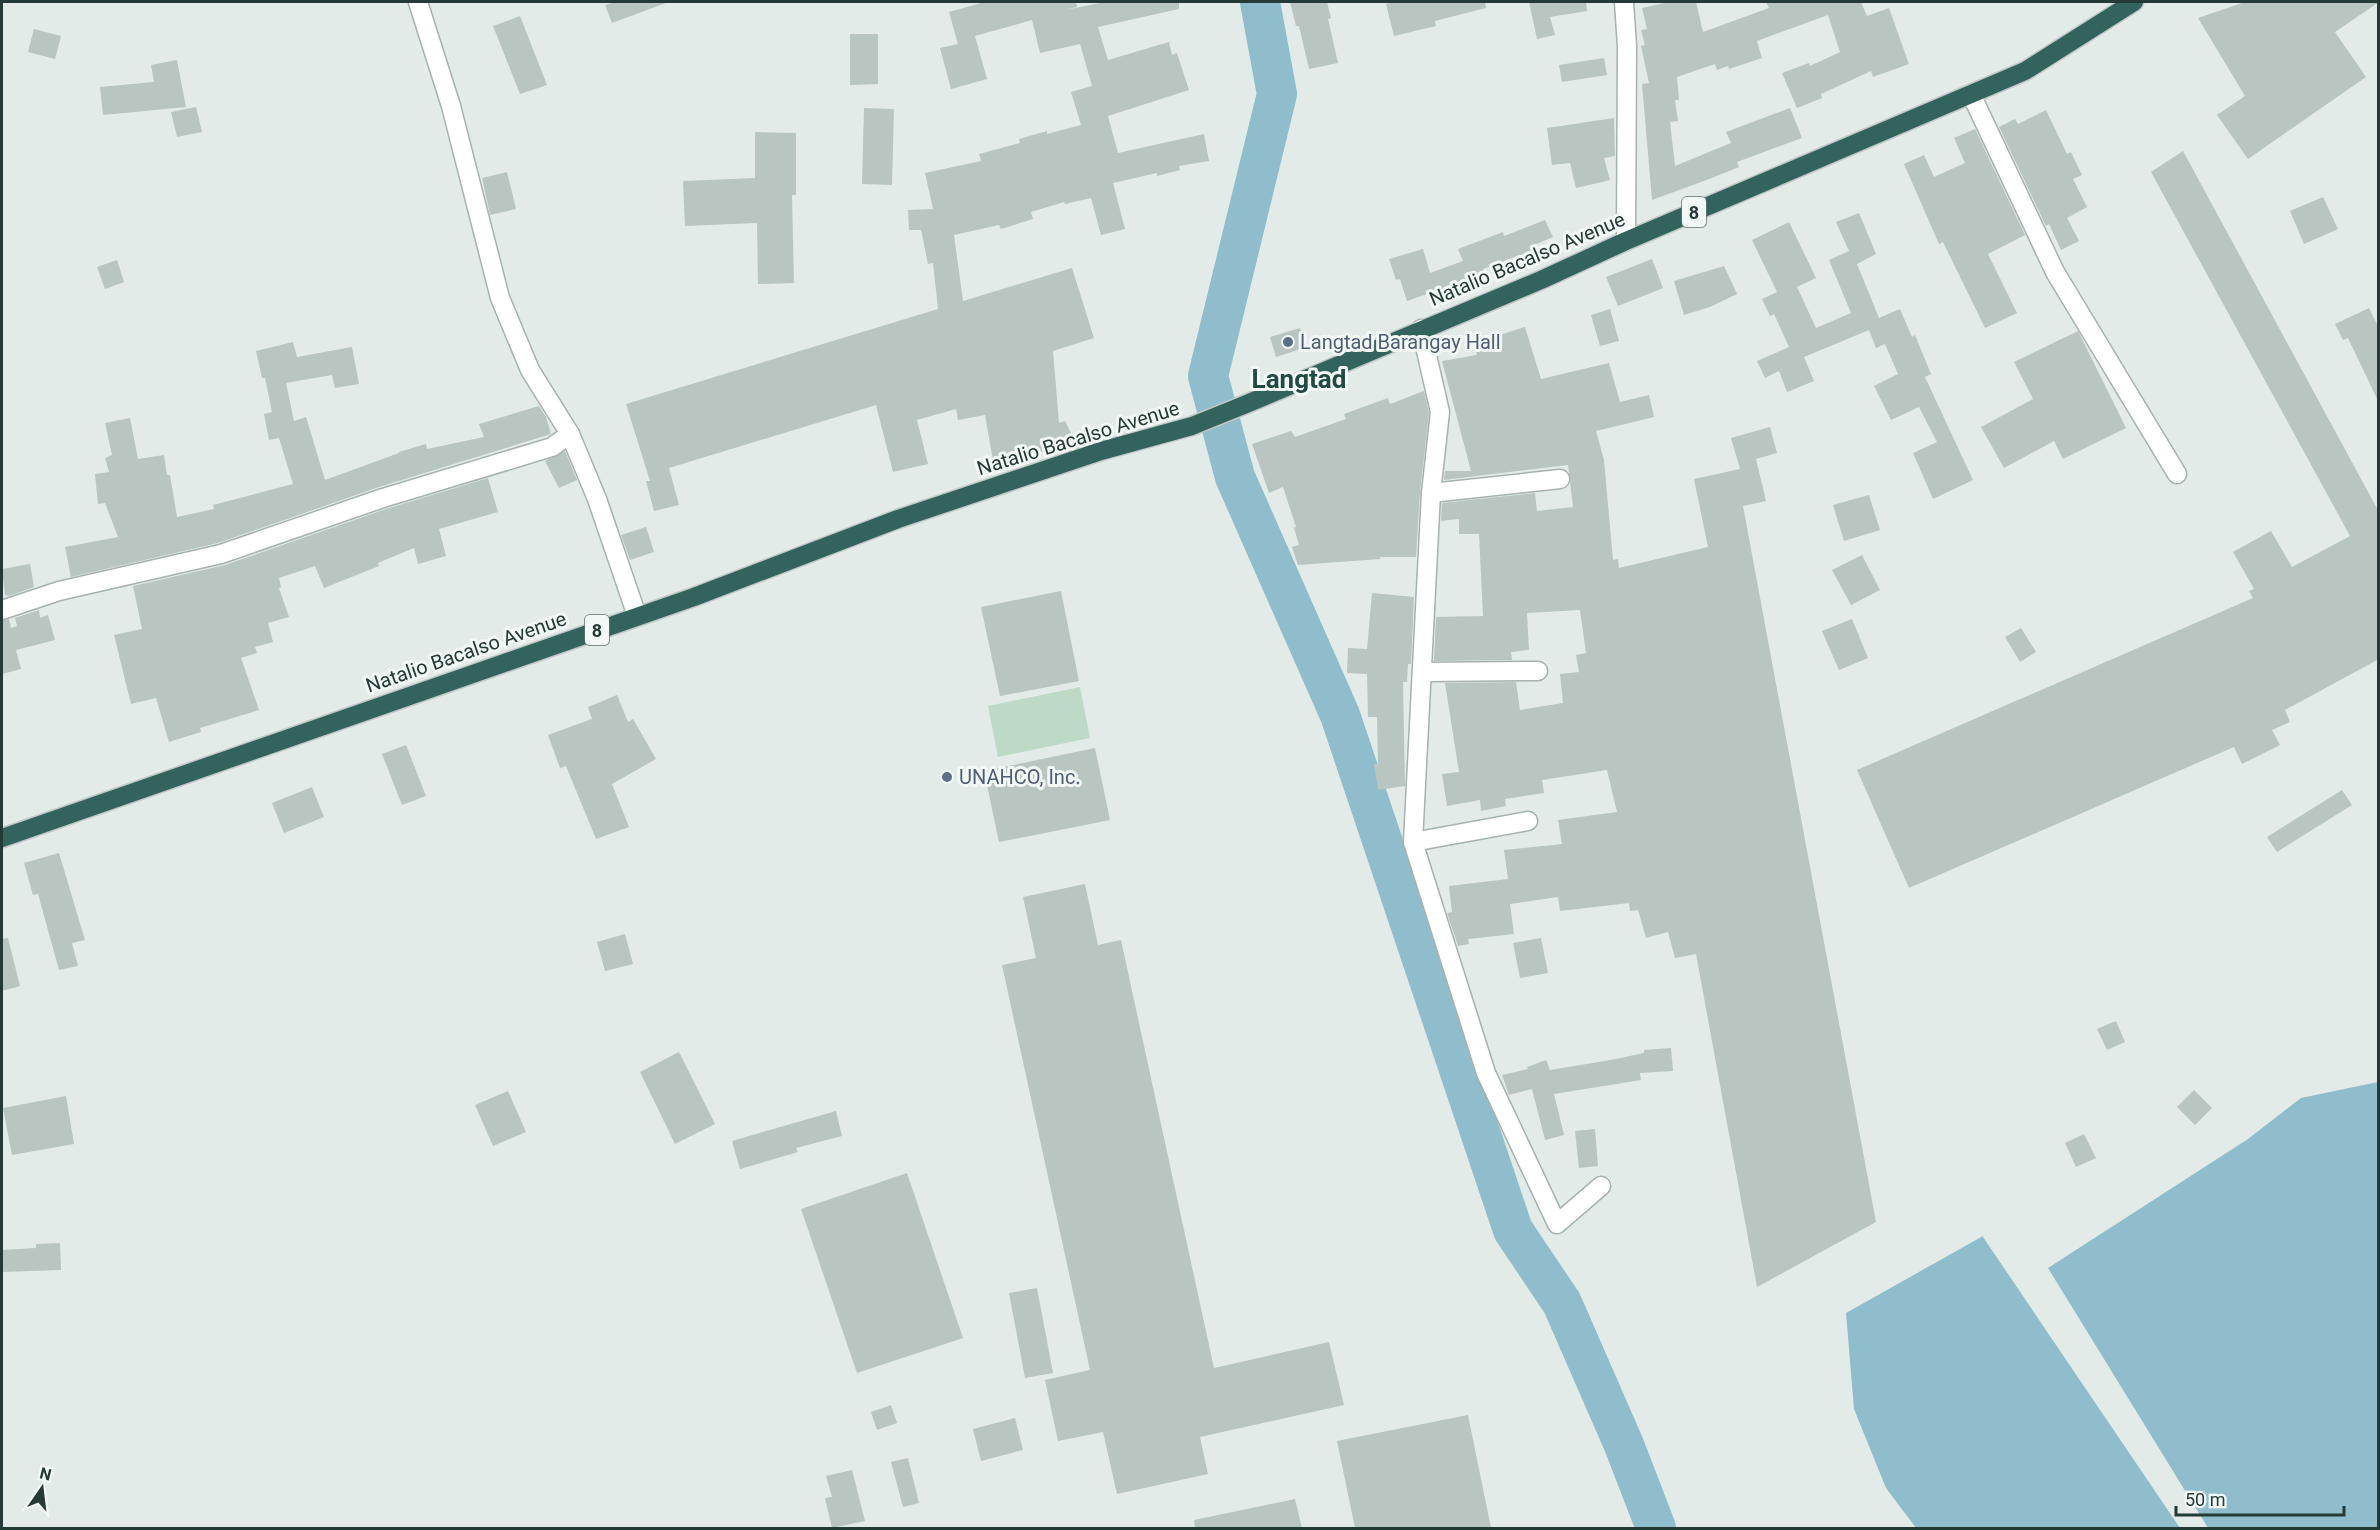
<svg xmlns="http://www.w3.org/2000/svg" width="2380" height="1530" font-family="Roboto,sans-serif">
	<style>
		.green { fill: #bddac7 }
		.water { fill: #8fbdcb }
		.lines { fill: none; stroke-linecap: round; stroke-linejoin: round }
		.river { stroke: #8fbdcb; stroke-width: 40 }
		.building { fill: #b8c5c1 }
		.street-casing { stroke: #a5b2af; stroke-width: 21 }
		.highway-casing { stroke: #c2c8c7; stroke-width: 21 }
		.street { stroke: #fff; stroke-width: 18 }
		.highway { stroke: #32645d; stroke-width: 18 }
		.service-dot { fill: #5c6f8a; stroke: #f2f8f5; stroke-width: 2 }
		.labels { text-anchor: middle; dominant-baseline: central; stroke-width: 6; stroke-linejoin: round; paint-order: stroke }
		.shield { fill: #f2f8f5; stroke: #62736f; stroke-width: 1.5 }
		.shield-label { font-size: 18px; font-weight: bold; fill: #243a36 }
		.street-label { font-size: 20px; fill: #243a36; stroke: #f2f8f5 }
		.service-label { font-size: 20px; fill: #4e5e75; stroke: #f2f8f5; text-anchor: start }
		.district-label { font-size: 26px; font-weight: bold; fill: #214a44; stroke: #f2f8f5 }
	</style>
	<rect width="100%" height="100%" fill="#e2ebe8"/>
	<!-- green -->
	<polygon class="green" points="1080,687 1090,738 998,757 988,706"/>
	<!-- water -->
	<g class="water">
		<polygon points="2378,1082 2378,1528 2208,1528 2048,1268 2248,1139 2301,1098"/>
		<polygon points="1983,1236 1983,1237 2180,1528 1916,1528 1886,1488 1854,1409 1846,1313"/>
	</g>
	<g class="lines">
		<!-- river -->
		<polyline class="river" points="1260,2 1277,94 1208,376 1235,477 1340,715 1513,1230 1562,1303 1624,1445 1656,1528"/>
	</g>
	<!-- building -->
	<g class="building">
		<polygon points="615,2 666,2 666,3 612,23 605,5"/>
		<polygon points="985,2 1076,2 1077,7 1065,10 1105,2 1179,2 1179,9 1098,27 1108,60 1169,42 1172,55 1177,53 1189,90 1108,116 1118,153 1204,134 1209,161 1179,166 1180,170 1157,176 1157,173 1113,183 1125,229 1101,235 1091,198 1065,204 1064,202 1031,212 1033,219 1001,229 999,225 954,235 963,301 1072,268 1094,338 1053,351 1059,423 1065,421 1073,437 1051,449 994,466 985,415 958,420 956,409 917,420 928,464 893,472 876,405 669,468 679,505 654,511 646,481 650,481 626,404 938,309 933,263 928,264 921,230 909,230 908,210 933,209 925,173 981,161 979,154 1020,143 1019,139 1047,131 1047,134 1081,125 1071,92 1092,86 1080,44 1040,53 1032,20 975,36 987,79 951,89 940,48 958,44 949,12"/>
		<polygon points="1290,2 1327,2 1331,18 1328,19 1338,63 1309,69 1299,26 1296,26"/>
		<polygon points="1395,2 1485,2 1486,8 1435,21 1436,26 1394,36 1386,4"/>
		<polygon points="1529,2 1586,2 1587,11 1550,17 1555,35 1537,39"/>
		<polygon points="1669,2 1696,2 1703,32 1769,8 1766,2 1861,2 1867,16 1889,8 1909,64 1873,77 1871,71 1821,94 1822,98 1797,108 1782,73 1809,63 1810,66 1840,52 1828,15 1757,41 1762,58 1729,69 1728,66 1717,70 1715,64 1677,77 1679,100 1675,100 1678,121 1670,122 1675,166 1731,143 1726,132 1790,108 1802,138 1737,162 1739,167 1712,178 1652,200 1642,84 1649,83 1641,46 1645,45 1641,30 1647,29 1642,8"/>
		<polygon points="2245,2 2379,2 2335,32 2366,77 2248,159 2217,115 2245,96 2198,18"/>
		<polygon points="520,16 547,85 520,94 493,26"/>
		<polygon points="34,29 61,36 55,59 28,52"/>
		<polygon points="850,34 878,34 878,84 850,85"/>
		<polygon points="1604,58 1607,75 1562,82 1559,65"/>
		<polygon points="177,60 186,107 103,115 100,87 154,82 151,65"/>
		<polygon points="196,107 202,132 177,137 171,112"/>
		<polygon points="864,108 894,109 892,185 862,184"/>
		<polygon points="2046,110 2067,154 2071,152 2082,175 2073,179 2087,207 2067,218 2079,241 2061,250 2049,224 2046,226 1999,127 2015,119 2018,124"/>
		<polygon points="1614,118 1615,156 1604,158 1610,180 1576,188 1570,163 1552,165 1547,128"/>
		<polygon points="1975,129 2025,235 1988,254 2017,313 1985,328 1943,242 1939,244 1904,164 1924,155 1934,177 1965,163 1954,138"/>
		<polygon points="755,132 796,133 796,195 792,195 794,283 758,284 757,223 685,226 683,181 755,178"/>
		<polygon points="2183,151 2379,512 2379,659 2285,710 2290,722 2272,730 2280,745 2242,764 2234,747 1909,888 1857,770 2253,598 2249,591 2254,589 2233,552 2271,531 2292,567 2350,536 2151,172"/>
		<polygon points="507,172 516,209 490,215 482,178"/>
		<polygon points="2323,197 2338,229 2304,244 2290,211"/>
		<polygon points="1859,213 1876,254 1857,264 1879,318 1900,309 1912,337 1915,335 1931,374 1925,377 1973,480 1933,499 1913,453 1937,442 1919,407 1891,420 1874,386 1898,374 1885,344 1876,348 1869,330 1804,357 1814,381 1787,392 1779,371 1765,378 1757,361 1789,347 1774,314 1770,316 1762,299 1777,292 1752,240 1789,222 1816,278 1797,287 1816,328 1851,313 1829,260 1849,251 1836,222"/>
		<polygon points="1545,220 1553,237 1532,246 1534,250 1483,269 1486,276 1454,288 1431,297 1430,293 1407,301 1400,279 1396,280 1389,259 1423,249 1430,273 1463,261 1458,249 1503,232 1504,236"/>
		<polygon points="1652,259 1663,288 1618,306 1606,277"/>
		<polygon points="117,260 124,282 105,289 97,267"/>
		<polygon points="1724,266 1737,294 1710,307 1684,315 1674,281"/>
		<polygon points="2369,308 2379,328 2379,403 2348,338 2343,340 2335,324"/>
		<polygon points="1610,309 1619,341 1600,346 1591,315"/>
		<polygon points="1525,327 1541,379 1609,363 1620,402 1649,395 1654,417 1596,431 1604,460 1613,560 1618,559 1619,568 1708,547 1694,479 1740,469 1731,438 1770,427 1777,453 1756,459 1766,501 1743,506 1876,1222 1757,1287 1696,954 1675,958 1668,932 1646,938 1638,910 1630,911 1629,903 1560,911 1558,897 1510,904 1514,934 1468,939 1469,944 1458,946 1447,913 1452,912 1449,886 1508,879 1504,850 1562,844 1558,820 1617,812 1607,770 1542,780 1544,793 1505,799 1506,806 1481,811 1480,800 1447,806 1442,774 1459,772 1445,683 1516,682 1520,710 1563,703 1560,674 1579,672 1576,655 1586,653 1580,610 1527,613 1529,650 1511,652 1512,660 1434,661 1436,617 1483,616 1479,534 1459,534 1459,519 1441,521 1442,503 1535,493 1537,511 1573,507 1568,465 1444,480 1445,471 1471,471 1442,361 1477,355 1473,343"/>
		<polygon points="1300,328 1307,347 1276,357 1270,337"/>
		<polygon points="2078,331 2126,428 2063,459 2054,441 2004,468 1981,427 2033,399 2014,362"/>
		<polygon points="293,342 297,357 352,347 359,384 335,388 332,375 286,383 294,421 306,417 325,480 399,453 399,452 426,444 427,449 484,437 479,424 539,406 546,417 551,434 379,487 218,543 71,577 65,547 118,537 105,503 98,504 95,474 109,472 105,458 112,455 105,423 130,418 138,459 164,455 167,475 170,475 177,517 214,509 213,505 293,484 279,438 269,440 264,414 272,412 265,378 262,378 256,351"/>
		<polygon points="1424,391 1429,413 1420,492 1416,557 1380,557 1380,559 1298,565 1292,547 1299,545 1294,528 1296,527 1283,487 1269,493 1252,444 1291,431 1295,437 1346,419 1344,414 1388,398 1390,404"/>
		<polygon points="565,451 577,480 559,488 545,461"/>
		<polygon points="488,478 498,512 439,529 446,556 418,564 414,548 378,563 379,566 324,588 315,566 279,578 281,587 279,588 289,617 268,623 273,642 255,647 257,653 241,658 259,710 200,728 201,732 169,742 156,698 131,704 114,635 142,629 133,586 225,565 386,509"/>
		<polygon points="1869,495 1880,530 1844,541 1833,505"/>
		<polygon points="646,527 654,552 630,560 621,535"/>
		<polygon points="1862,555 1880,590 1851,605 1832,570"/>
		<polygon points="30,564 34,587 9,596 5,595 2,569"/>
		<polygon points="1061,591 1079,681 1000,696 981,607"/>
		<polygon points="1372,593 1414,597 1411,664 1408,664 1407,682 1403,682 1405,786 1378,790 1374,764 1378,764 1377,717 1368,717 1367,674 1347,673 1348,648 1367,649"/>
		<polygon points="39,610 40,618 48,615 55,640 16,650 21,669 2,674 2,621 9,619 11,628 17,626 15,618"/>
		<polygon points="1852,619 1868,658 1839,670 1822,631"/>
		<polygon points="2021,628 2036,652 2020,662 2005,637"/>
		<polygon points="617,695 628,722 633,719 656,759 612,784 629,827 596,839 566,766 560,768 548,735 592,719 588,707"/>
		<polygon points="406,745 426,796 402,805 382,754"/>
		<polygon points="1095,748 1110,820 999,842 984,771"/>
		<polygon points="312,787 324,817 284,833 272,803"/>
		<polygon points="2342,790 2352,805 2277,852 2267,837"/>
		<polygon points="59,853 85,940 72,943 78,966 59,970 38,894 33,895 24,863"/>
		<polygon points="1085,884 1098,945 1121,940 1214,1368 1329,1342 1344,1405 1200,1437 1208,1474 1117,1494 1103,1432 1058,1441 1045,1380 1090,1370 1002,965 1036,958 1023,897"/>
		<polygon points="625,934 633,964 605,971 597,942"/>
		<polygon points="8,938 20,986 2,991 2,939"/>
		<polygon points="1541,938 1548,973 1520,978 1513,943"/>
		<polygon points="2116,1021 2125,1042 2107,1050 2097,1029"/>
		<polygon points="1671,1048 1673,1071 1640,1073 1641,1080 1554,1094 1564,1135 1545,1140 1532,1089 1509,1095 1502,1075 1528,1069 1527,1067 1546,1060 1550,1070 1611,1060 1644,1053 1644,1050"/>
		<polygon points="679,1052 715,1124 675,1144 640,1072"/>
		<polygon points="2194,1090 2212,1108 2195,1125 2177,1107"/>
		<polygon points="508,1091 526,1132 493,1146 475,1105"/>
		<polygon points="66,1096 74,1144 12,1155 3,1108"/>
		<polygon points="836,1111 842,1136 796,1148 798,1152 740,1169 732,1141"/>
		<polygon points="1595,1129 1598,1166 1579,1168 1575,1131"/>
		<polygon points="2084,1134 2096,1158 2076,1167 2065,1143"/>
		<polygon points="907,1173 963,1338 857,1373 801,1209"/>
		<polygon points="60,1243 61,1270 2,1272 2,1250 36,1248 36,1244"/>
		<polygon points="1037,1288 1053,1373 1025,1378 1009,1293"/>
		<polygon points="891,1405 897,1423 877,1430 871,1412"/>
		<polygon points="1468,1415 1491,1528 1355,1528 1337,1441"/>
		<polygon points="1015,1418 1023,1450 981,1461 973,1429"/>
		<polygon points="908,1458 919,1503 903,1507 891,1462"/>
		<polygon points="852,1470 865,1521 832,1528 825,1498 832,1497 826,1476"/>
		<polygon points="1295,1499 1302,1528 1195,1528 1194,1520"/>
	</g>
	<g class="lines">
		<defs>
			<g id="street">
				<polyline points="418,2 451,106 500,298 530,370 570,434 597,499 637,616"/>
				<polyline points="1624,2 1627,46 1626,241"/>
				<polyline points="1971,94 2055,272 2177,474"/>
				<polyline points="1421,329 1440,412 1431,493 1413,842 1486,1073 1557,1224 1601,1186"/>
				<polyline points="1431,493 1560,479"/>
				<polyline points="2,610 59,591 221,554 383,498 552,447 570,434"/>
				<polyline points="1422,672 1538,671"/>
				<polyline points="1413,842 1528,821"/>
			</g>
			<polyline id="highway" points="2,838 694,597 898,519 1101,451 1192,426 1244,405 1541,280 1626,241 2025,71 2134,2"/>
		</defs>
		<!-- street casing -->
		<use href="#street" class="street-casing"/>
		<!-- highway casing -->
		<use href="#highway" class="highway-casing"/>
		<!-- street -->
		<use href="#street" class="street"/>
		<!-- highway -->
		<use href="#highway" class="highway"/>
	</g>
	<!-- markers -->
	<g class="service-dot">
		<circle cx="1288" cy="342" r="6"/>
		<circle cx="947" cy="777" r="6"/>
	</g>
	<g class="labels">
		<!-- shield labels -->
		<g class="shield">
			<rect x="1682" y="197" width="24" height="30" rx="4.5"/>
			<rect x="585" y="615" width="24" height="30" rx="4.5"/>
		</g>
		<g class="shield-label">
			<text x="1694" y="212">8</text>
			<text x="597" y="630">8</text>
		</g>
		<!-- street labels -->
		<g class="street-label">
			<text transform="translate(1527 259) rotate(-23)">Natalio Bacalso Avenue</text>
			<text transform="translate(1078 438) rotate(-17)">Natalio Bacalso Avenue</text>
			<text transform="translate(466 652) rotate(-19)">Natalio Bacalso Avenue</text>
		</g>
		<!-- service labels -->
		<g class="service-label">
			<text x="1300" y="342">Langtad Barangay Hall</text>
			<text x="959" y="777">UNAHCO, Inc.</text>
		</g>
		<!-- district labels -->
		<g class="district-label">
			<text x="1299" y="379">Langtad</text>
		</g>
	</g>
	<!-- border -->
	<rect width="2380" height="1530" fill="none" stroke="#243a36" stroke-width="6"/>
	<!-- north arrow -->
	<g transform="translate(42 1488) rotate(14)" stroke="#f2f8f5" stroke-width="4.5" paint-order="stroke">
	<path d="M0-4.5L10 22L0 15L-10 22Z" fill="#243a36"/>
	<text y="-9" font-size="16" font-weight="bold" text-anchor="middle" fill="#243a36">N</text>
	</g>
	<!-- scale -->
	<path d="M2176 1506v9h168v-9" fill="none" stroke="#243a36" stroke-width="3"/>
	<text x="2185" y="1506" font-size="18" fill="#243a36" stroke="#f2f8f5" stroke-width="4.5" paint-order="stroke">50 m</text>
</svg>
